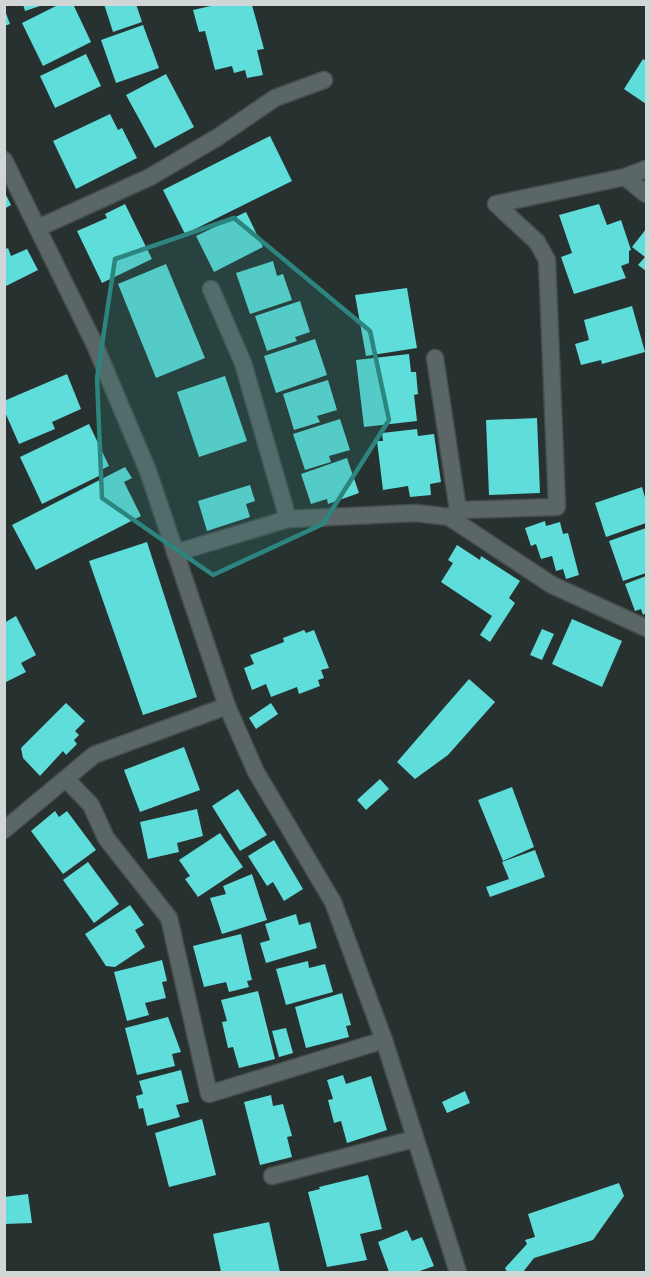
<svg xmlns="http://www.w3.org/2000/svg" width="651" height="1277" font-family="Arial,sans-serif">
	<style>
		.building { fill: #5fdddb }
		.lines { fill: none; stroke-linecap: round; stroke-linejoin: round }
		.service-casing { stroke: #464e4d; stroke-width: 19 }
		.minor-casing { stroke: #464e4d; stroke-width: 19 }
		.service { stroke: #5b6666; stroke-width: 16 }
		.minor { stroke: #5b6666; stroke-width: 16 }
		.marked { fill: #2c857e; fill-opacity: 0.2; stroke: #2c857e; stroke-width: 4.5; stroke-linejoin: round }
	</style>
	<rect width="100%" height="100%" fill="#273130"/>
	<!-- building -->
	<g class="building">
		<polygon points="23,4 43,4 43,5 25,11"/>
		<polygon points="60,4 73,4 91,42 43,66 22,23"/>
		<polygon points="104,4 136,4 142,22 113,32"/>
		<polygon points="215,5 252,5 264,49 257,50 263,75 247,78 245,70 234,73 232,66 215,70 205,31 199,32 193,10"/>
		<polygon points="4,8 10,24 4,26"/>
		<polygon points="143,25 159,68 116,83 101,40"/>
		<polygon points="86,54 101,86 55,108 40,76"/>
		<polygon points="643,59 646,61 646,104 624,89"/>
		<polygon points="166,74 194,127 155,148 126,95"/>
		<polygon points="110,114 118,130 122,128 137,158 76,189 53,141"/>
		<polygon points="270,136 292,181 185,234 163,190"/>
		<polygon points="4,191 11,205 4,209"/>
		<polygon points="125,204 152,259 102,283 77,231 107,218 105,214"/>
		<polygon points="599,204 607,225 621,220 631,250 629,251 629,263 621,266 626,278 574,294 561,257 572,253 559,215"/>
		<polygon points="246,212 263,247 214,272 196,236"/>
		<polygon points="646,229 646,271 638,265 645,257 632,247"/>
		<polygon points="8,248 11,256 27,249 38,270 4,287 4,250"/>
		<polygon points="273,261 277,276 283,274 292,300 250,314 236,273"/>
		<polygon points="166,264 205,358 156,378 118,284"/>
		<polygon points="407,288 417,348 366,356 355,295"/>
		<polygon points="300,301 310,332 295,337 297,341 267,351 255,316"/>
		<polygon points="632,306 645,352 602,364 601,360 581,365 575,344 589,340 584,320"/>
		<polygon points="315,339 327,375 276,393 264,356"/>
		<polygon points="409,354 411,372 416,372 418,394 414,395 417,421 364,427 356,360"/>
		<polygon points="67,374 81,409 52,422 55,429 19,444 4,410 4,401"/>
		<polygon points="225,376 247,441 199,457 177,392"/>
		<polygon points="328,380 337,410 317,416 320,422 294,430 283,394"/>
		<polygon points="537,418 540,493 489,495 486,420"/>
		<polygon points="340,419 350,450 329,456 331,462 305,470 293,434"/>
		<polygon points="89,424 109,466 99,471 101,475 42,504 20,457"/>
		<polygon points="417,429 418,436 434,434 441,482 430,484 431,495 410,497 408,486 383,490 377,441 383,441 382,433"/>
		<polygon points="347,458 359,493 328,504 327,499 311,504 301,474"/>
		<polygon points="125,467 132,478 124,482 141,516 36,570 12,525"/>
		<polygon points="250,485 255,501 246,504 250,517 207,531 198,501"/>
		<polygon points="642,487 646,501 646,523 606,537 595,503"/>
		<polygon points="545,521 546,526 560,522 563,534 568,533 579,575 566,579 563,569 556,571 552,556 541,559 536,544 531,546 525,528"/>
		<polygon points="646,528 646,573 623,581 609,541"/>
		<polygon points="147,542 197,697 143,715 89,561"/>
		<polygon points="457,545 480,560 481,556 520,581 509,598 515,603 490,642 480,635 492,616 441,582 453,563 448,560"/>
		<polygon points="646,576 646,613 643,615 641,609 635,611 625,584"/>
		<polygon points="16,616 36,655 21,663 26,672 4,683 4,623"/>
		<polygon points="572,619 622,641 602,687 552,664"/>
		<polygon points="542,629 554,634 542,660 530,655"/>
		<polygon points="304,630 306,633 314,630 329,668 321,670 324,678 318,680 320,686 299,694 297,687 271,697 266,684 252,690 244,668 254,664 250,655 284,642 283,638"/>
		<polygon points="469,679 495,702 448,755 415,779 397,762"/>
		<polygon points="66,703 85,721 75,731 79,735 74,740 77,744 66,755 63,751 40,776 23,758 21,748"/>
		<polygon points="271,703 278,714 256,729 249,718"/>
		<polygon points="184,747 200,790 140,812 124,770"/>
		<polygon points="380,779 389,789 366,810 357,800"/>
		<polygon points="512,787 534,847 503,861 478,800"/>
		<polygon points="238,789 267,835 240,851 212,806"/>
		<polygon points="197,809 203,836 177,843 179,852 148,859 140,822"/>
		<polygon points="55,811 59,817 67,811 96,850 63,874 31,831"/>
		<polygon points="220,833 243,867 198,897 185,879 190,876 179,860"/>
		<polygon points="274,840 303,889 284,901 273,882 267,886 248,856"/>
		<polygon points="535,850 545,877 490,897 486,887 509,879 502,862"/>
		<polygon points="88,862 119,904 94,923 63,880"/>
		<polygon points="252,874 267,920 222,934 210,898 226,894 223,886"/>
		<polygon points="130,905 144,925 135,930 145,947 115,967 106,966 85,934"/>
		<polygon points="296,914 299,925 310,922 317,948 266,963 260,943 270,940 265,924"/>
		<polygon points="241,934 252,980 247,981 249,987 229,992 226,982 204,987 193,946"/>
		<polygon points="162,960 167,981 162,982 166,998 145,1003 149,1015 127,1021 114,972"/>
		<polygon points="308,961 309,968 325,964 333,992 286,1005 276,969"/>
		<polygon points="258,991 275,1059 239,1068 233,1047 228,1048 222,1022 227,1021 221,1000"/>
		<polygon points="342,993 351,1025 346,1026 349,1037 306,1048 295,1007"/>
		<polygon points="168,1017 181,1052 172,1054 175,1066 137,1075 125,1028"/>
		<polygon points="286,1028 293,1053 279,1057 272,1031"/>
		<polygon points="181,1070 189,1102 176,1105 180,1117 147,1126 143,1108 139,1109 136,1096 143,1094 139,1081"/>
		<polygon points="343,1075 346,1084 371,1076 387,1130 347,1143 341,1121 334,1123 328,1100 333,1099 327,1080"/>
		<polygon points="465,1091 470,1103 447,1113 442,1102"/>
		<polygon points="271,1095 273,1106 283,1104 292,1136 287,1137 292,1157 260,1165 244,1102"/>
		<polygon points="202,1119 216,1175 169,1187 155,1133"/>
		<polygon points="368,1175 382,1229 360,1234 367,1260 327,1267 308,1192 320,1189 319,1187"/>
		<polygon points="619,1183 624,1196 593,1240 534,1258 523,1272 507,1272 505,1268 527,1244 525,1240 535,1237 528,1214"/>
		<polygon points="28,1194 32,1223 4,1224 4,1197"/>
		<polygon points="269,1222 280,1272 221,1272 213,1234"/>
		<polygon points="407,1230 412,1241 422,1237 434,1266 417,1272 389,1272 378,1242"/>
	</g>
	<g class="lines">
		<defs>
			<g id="service">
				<polyline points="625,177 646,194"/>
				<polyline points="211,289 243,363 288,519"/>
				<polyline points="435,358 458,510 450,517"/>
				<polyline points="458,510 557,507 547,260 537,242 496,204 625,177 646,169"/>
				<polyline points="175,553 288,519 416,513 449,517 552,585 646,628"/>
				<polyline points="66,779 91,805 106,838 169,918 209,1094 384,1040"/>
				<polyline points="4,830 94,755 227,706"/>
				<polyline points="272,1176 414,1139"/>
			</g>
			<g id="minor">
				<polyline points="4,160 94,343 148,471 227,706 256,772 333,902 384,1040 458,1272"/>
				<polyline points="38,228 150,177 218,137 275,98 324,80"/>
			</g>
		</defs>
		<!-- service casing -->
		<use href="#service" class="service-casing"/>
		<!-- minor casing -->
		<use href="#minor" class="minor-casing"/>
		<!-- service -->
		<use href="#service" class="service"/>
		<!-- minor -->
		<use href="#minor" class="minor"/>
	</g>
	<!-- marked area -->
	<path class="marked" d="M234,218L370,331L389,420L323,524L213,575L102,498L97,378L115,259Z"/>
	<!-- border -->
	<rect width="651" height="1277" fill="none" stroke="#d1d7d7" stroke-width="12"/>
</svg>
